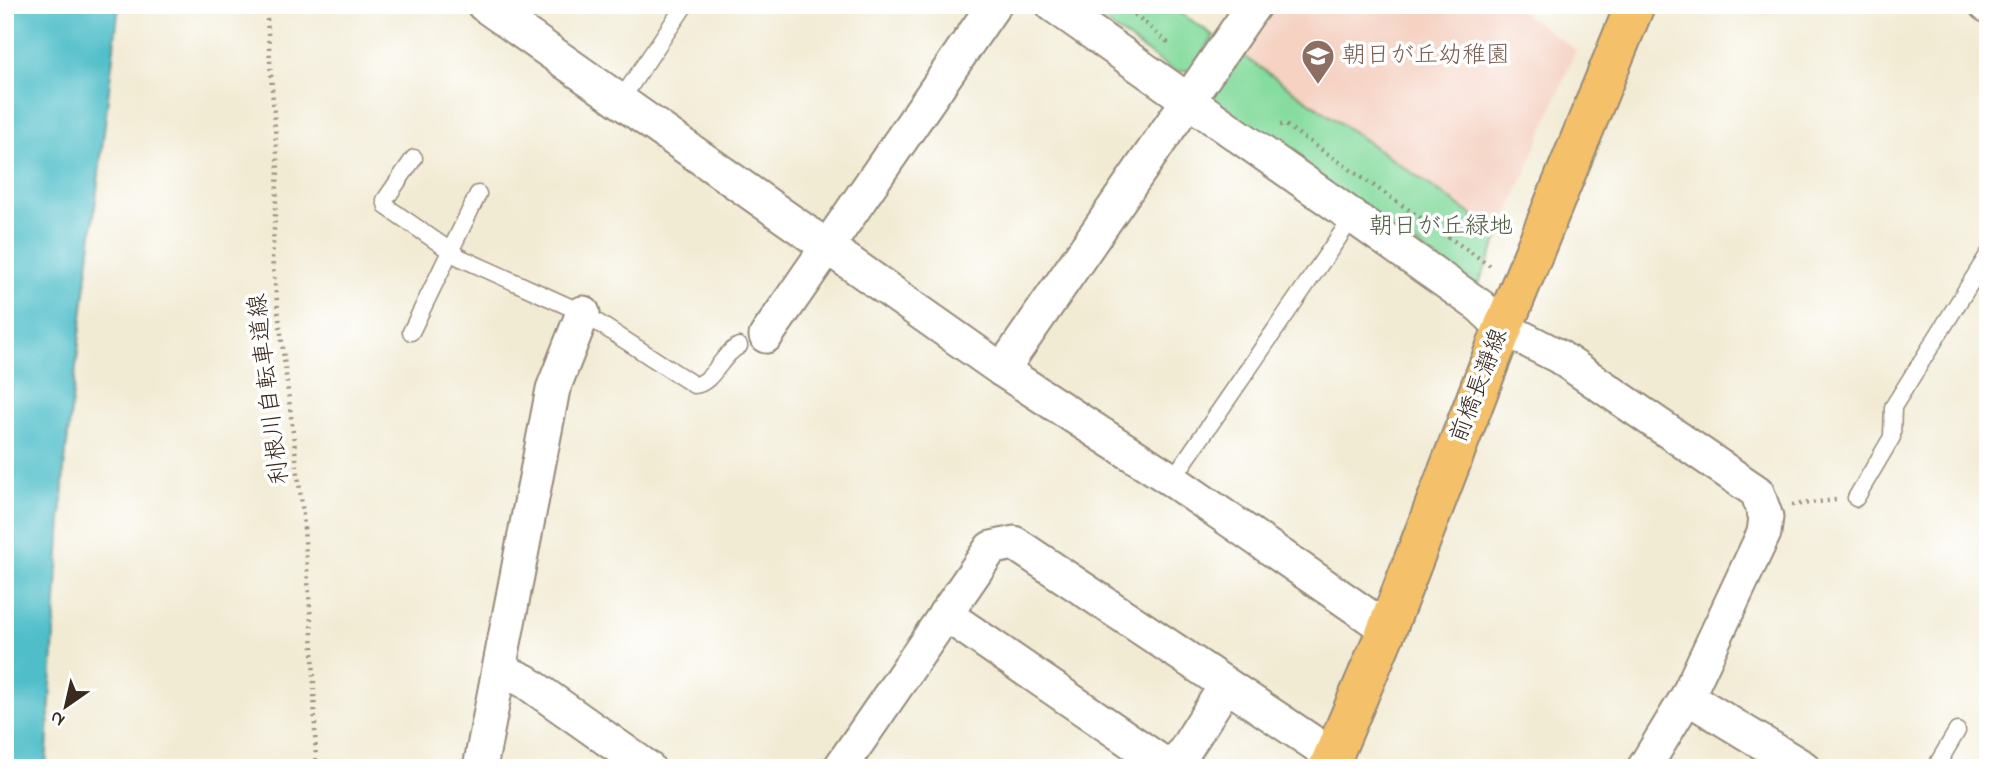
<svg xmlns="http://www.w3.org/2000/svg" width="1993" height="773" font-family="'Indie Flower','Klee One',sans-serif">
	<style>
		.built { fill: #f5d2c2 }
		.green { fill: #86dc9f; stroke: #60835e; stroke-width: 2 }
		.water { fill: #50bec9; stroke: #467474; stroke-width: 2 }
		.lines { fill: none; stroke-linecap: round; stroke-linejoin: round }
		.service-casing { stroke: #968a79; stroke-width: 19 }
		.minor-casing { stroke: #968a79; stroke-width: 37 }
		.primary-casing { stroke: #968a79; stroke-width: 42 }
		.path { stroke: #968a79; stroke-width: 4.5; stroke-dasharray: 2 5; stroke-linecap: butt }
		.service { stroke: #fff; stroke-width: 16 }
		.minor { stroke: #fff; stroke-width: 33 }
		.primary { stroke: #f4c16a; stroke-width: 38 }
		.labels { text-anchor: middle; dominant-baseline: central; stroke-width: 7; stroke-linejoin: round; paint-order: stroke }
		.education-label { font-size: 24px; fill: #785e54; stroke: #fff; text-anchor: start }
		.park-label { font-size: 24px; fill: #525f45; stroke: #fff }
		.street-label { font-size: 24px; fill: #3b2a1e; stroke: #fff }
	</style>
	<rect width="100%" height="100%" fill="#fff"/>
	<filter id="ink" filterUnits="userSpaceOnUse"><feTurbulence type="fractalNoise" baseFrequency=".0143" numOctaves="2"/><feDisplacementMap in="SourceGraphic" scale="14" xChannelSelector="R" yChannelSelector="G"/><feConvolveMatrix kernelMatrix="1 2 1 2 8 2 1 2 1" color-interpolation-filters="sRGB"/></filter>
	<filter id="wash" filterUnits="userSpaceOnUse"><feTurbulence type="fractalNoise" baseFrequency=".00686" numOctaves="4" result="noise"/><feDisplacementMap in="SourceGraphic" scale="28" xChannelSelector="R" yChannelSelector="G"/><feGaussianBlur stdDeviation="1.57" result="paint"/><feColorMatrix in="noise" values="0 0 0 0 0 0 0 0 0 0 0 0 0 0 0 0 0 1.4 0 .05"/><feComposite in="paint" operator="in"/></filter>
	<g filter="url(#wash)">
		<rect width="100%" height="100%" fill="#f2ebd4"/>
		<!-- built -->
		<polygon class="built" points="1271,5 1512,5 1576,50 1500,234 1239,53"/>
		<!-- green -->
		<g class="green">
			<polygon points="1081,5 1169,5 1214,36 1191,70 1175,72"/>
			<polygon points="1239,53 1500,234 1477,287 1216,106 1213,88"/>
		</g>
		<!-- water -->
		<polygon class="water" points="5,5 119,5 64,469 46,768 5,768"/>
	</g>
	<g filter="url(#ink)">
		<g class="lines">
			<defs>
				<g id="service">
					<polyline points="620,101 685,5"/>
					<path d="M414,158L385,200L387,207L459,257L583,313L694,385C713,384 721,354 739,346"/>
					<polyline points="411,332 478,194"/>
					<polyline points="1172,480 1352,218"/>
					<polyline points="1856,498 1892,437 1893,407 1988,255"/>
					<polyline points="1935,768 1957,731"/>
				</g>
				<g id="minor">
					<polyline points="484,5 1002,370 1172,480 1387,629"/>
					<polyline points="1053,5 1480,306 1503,328 1558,356 1757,492 1766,517 1764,533 1687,697 1644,768"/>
					<polyline points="1986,5 1988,6"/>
					<polyline points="766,336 994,5"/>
					<polyline points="1002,370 1254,5"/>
					<polyline points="945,614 1167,766 1177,763 1226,685"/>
					<polyline points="499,669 525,681 648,768"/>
					<polyline points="1687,697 1804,768"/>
					<polyline points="480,768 553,389 583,313"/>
					<polyline points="840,768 991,548 1014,543 1333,756"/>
				</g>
				<polyline id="primary" points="1328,768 1387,629 1503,328 1635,5"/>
			</defs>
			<!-- service casing -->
			<use href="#service" class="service-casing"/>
			<!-- minor casing -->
			<use href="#minor" class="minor-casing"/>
			<!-- primary casing -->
			<use href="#primary" class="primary-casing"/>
			<!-- path -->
			<g class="path">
				<polyline points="266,5 278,170 272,260 303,515 313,648 316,768"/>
				<polyline points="1124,5 1167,42 1165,47"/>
				<polyline points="1280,125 1284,124 1492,267"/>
				<polyline points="1792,505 1836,500"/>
			</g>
			<!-- service -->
			<use href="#service" class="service"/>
			<!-- minor -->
			<use href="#minor" class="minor"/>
			<!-- primary -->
			<use href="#primary" class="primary"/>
		</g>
	</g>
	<!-- icons -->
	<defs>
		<symbol id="school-pin" viewBox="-11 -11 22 30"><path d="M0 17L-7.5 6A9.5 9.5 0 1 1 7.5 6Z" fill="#8d6e63" stroke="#fff"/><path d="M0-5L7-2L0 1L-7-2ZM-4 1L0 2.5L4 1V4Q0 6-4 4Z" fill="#fff"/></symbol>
	</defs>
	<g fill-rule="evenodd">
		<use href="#school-pin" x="1299" y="37" width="38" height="52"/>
	</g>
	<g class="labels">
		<!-- education labels -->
		<g class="education-label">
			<text x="1342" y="56">朝日が丘幼稚園</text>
		</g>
		<!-- park labels -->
		<g class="park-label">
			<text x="1441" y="227">朝日が丘緑地</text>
		</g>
		<!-- street labels -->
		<g class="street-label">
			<text transform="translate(1480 386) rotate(-69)">前橋長瀞線</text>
			<text transform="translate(270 389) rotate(-97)">利根川自転車道線</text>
		</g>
	</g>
	<!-- margin -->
	<rect width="1993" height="773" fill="none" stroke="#fff" stroke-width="28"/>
	<!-- north arrow -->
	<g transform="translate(66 706) rotate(214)" stroke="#ffffff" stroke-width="5" paint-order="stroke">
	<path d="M0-5L12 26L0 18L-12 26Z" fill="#3b2a1e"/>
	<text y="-10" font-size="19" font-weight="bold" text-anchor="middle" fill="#3b2a1e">N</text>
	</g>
</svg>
